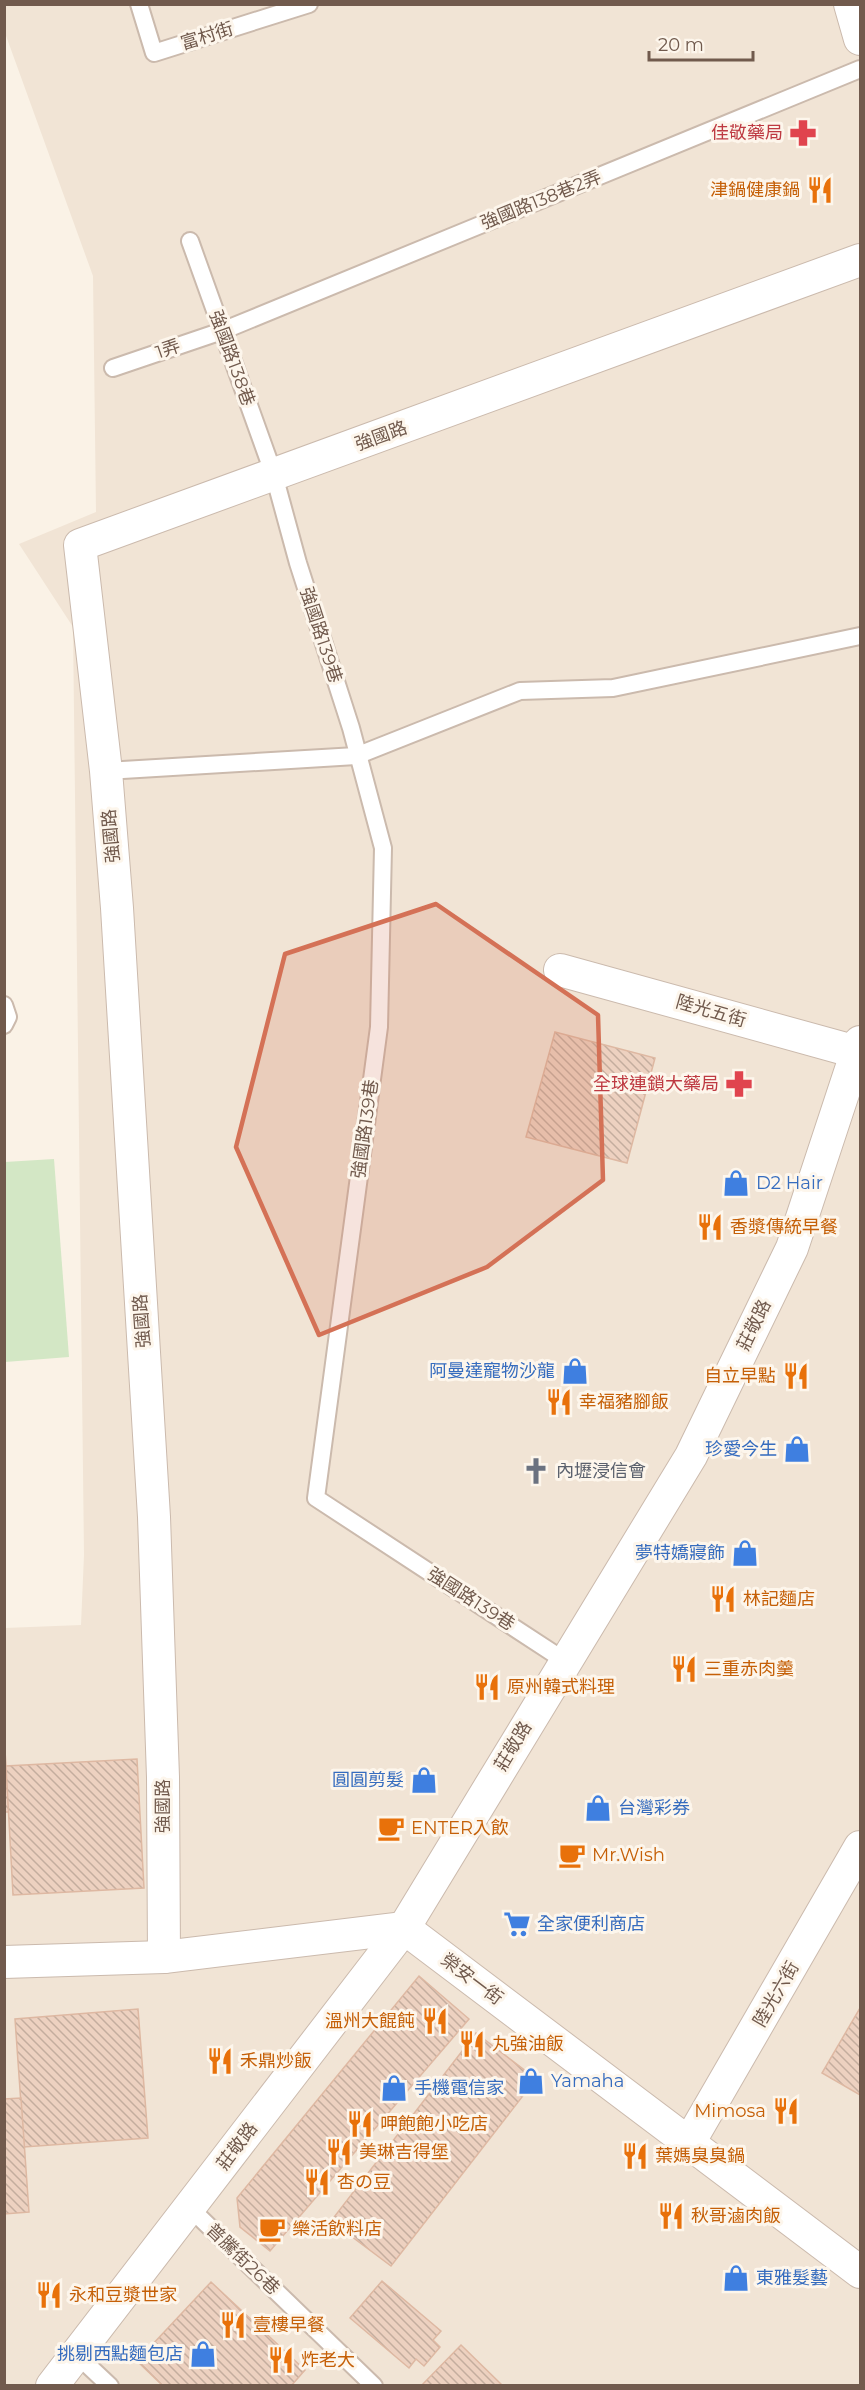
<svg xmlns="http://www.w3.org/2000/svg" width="865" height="2390" font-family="Montserrat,'Noto Sans TC','Noto Sans JP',sans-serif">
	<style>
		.residential { fill: #f1e4d5 }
		.green { fill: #d3e7c5 }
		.building { fill: url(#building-back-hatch); stroke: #deb8a2; stroke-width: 1.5 }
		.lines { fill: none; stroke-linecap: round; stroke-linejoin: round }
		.service-casing { stroke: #cbbaad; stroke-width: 20 }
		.minor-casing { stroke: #cbbaad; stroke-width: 34 }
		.service { stroke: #fff; stroke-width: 16 }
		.minor { stroke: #fff; stroke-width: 32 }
		.marked { fill: #d47156; fill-opacity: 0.2; stroke: #d47156; stroke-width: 4.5; stroke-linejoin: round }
		.labels { text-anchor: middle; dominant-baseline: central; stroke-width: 6; stroke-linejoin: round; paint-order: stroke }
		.street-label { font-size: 18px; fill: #715a4d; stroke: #fdf6ec }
		.health-label { font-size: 18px; fill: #be3a42; stroke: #fdf6ec; text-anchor: end }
		.food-label { font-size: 18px; fill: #c56008; stroke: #fdf6ec; text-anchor: start }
		.shop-label { font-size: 18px; fill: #366cbe; stroke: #fdf6ec; text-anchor: start }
		.worship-label { font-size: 18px; fill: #5b616d; stroke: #fdf6ec; text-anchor: start }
	</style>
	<defs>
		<pattern id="building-back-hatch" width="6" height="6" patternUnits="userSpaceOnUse" patternTransform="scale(1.5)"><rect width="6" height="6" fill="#edd1c0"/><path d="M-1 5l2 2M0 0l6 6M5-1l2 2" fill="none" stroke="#c4ad9e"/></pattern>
	</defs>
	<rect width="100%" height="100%" fill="#faf2e6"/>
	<!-- residential -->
	<polygon class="residential" points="5,4 860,5 860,2385 5,2385 5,1628 81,1625 84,1555 73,627 19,544 96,512 93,276 5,33"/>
	<!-- green -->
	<polygon class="green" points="54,1159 69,1357 5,1362 5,1162"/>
	<!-- building -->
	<g class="building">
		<polygon points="555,1032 655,1058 627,1163 526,1137"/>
		<polygon points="4,1735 9,1812 4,1812"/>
		<polygon points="137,1759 144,1888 13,1895 6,1766"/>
		<polygon points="419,1976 469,2019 270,2251 240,2227 237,2198"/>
		<polygon points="860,2008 860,2095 822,2073"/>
		<polygon points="138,2009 148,2138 24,2147 15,2019"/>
		<polygon points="476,2033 536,2079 391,2266 331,2221"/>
		<polygon points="21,2098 29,2212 4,2214 4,2099"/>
		<polygon points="382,2281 441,2331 433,2340 440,2347 424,2366 416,2359 409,2368 350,2318"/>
		<polygon points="211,2282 305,2370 291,2386 163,2386 137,2361"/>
		<polygon points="461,2345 503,2386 421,2386"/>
	</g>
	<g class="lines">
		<defs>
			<g id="service">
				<polyline points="139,4 154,53 309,4"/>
				<polyline points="190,241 274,475 298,563 351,728 383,848 379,1027 316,1498 565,1661"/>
				<polyline points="113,368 222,331 860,69"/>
				<polyline points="106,771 356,756 520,691 613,688 860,636"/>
				<polyline points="4,1005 8,1017 4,1025"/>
				<polyline points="190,2208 374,2386"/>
				<polyline points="77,2355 110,2386"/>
			</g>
			<g id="minor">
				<polyline points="850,4 860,39"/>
				<polyline points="560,970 860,1053"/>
				<polyline points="164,1957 163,1777 154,1517 117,908 106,771 80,545 860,260"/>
				<polyline points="4,1962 164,1957 404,1928 860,2272"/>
				<polyline points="690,2141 860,1847"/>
				<polyline points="52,2386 404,1928 691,1456 792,1248 860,1042"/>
			</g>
		</defs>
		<!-- service casing -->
		<use href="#service" class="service-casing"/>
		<!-- minor casing -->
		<use href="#minor" class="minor-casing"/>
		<!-- service -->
		<use href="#service" class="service"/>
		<!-- minor -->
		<use href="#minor" class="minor"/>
	</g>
	<!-- marked area -->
	<path class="marked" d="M436,904L598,1015L603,1180L487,1267L319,1335L236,1147L285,954Z"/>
	<!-- icons -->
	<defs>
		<symbol id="pharmacy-bare" viewBox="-9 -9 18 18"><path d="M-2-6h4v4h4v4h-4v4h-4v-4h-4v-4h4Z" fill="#e0444e" stroke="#fdf6ec" stroke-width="2.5" paint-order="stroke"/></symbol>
		<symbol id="restaurant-bare" viewBox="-9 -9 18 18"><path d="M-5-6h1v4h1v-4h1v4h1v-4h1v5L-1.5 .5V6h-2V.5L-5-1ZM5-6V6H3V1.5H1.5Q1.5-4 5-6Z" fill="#e8710a" stroke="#fdf6ec" stroke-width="2.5" paint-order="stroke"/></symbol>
		<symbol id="shop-bare" viewBox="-9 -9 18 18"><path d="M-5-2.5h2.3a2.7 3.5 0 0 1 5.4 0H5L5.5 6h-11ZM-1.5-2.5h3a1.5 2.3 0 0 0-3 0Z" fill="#3f7fe0" stroke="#fdf6ec" stroke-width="2.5" paint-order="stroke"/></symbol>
		<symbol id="church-bare" viewBox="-9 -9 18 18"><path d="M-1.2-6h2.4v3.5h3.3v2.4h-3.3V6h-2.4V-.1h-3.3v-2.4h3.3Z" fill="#6b7280" stroke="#fdf6ec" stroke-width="2.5" paint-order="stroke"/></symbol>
		<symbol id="cafe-bare" viewBox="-9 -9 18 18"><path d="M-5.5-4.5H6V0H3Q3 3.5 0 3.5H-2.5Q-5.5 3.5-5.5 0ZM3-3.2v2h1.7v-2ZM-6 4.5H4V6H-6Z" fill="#e8710a" stroke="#fdf6ec" stroke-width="2.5" paint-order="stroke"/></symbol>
		<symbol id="supermarket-bare" viewBox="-9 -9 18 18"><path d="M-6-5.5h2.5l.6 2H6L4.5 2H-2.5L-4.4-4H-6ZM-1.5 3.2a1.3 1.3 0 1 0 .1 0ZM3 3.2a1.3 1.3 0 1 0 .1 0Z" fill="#3f7fe0" stroke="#fdf6ec" stroke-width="2.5" paint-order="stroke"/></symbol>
	</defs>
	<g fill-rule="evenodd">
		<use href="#pharmacy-bare" x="784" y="114" width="38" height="38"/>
		<use href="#restaurant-bare" x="801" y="171" width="38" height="38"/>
		<use href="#pharmacy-bare" x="720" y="1065" width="38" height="38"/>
		<use href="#shop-bare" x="717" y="1164" width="38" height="38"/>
		<use href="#restaurant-bare" x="691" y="1208" width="38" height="38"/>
		<use href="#shop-bare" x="556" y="1352" width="38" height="38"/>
		<use href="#restaurant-bare" x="777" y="1357" width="38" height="38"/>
		<use href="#restaurant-bare" x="540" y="1383" width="38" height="38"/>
		<use href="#shop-bare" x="778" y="1430" width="38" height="38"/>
		<use href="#church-bare" x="517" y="1452" width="38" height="38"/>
		<use href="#shop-bare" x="726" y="1534" width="38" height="38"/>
		<use href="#restaurant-bare" x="704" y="1580" width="38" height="38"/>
		<use href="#restaurant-bare" x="665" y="1650" width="38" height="38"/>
		<use href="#restaurant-bare" x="468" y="1668" width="38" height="38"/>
		<use href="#shop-bare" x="405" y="1761" width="38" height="38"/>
		<use href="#shop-bare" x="579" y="1789" width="38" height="38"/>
		<use href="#cafe-bare" x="372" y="1809" width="38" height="38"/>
		<use href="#cafe-bare" x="553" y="1836" width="38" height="38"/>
		<use href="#supermarket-bare" x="498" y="1905" width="38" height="38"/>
		<use href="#restaurant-bare" x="416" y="2002" width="38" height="38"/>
		<use href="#restaurant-bare" x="453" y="2025" width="38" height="38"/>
		<use href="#restaurant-bare" x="201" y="2042" width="38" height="38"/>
		<use href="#shop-bare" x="512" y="2062" width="38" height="38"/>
		<use href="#shop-bare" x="375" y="2069" width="38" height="38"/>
		<use href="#restaurant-bare" x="767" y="2092" width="38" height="38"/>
		<use href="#restaurant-bare" x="341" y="2105" width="38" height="38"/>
		<use href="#restaurant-bare" x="320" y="2133" width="38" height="38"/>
		<use href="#restaurant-bare" x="616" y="2137" width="38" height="38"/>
		<use href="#restaurant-bare" x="298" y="2163" width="38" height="38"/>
		<use href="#restaurant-bare" x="652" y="2197" width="38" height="38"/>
		<use href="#cafe-bare" x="253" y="2210" width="38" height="38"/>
		<use href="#shop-bare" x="717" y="2259" width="38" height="38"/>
		<use href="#restaurant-bare" x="30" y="2276" width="38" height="38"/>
		<use href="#restaurant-bare" x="214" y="2306" width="38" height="38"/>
		<use href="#shop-bare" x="184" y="2335" width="38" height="38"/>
		<use href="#restaurant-bare" x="262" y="2341" width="38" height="38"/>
	</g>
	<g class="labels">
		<!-- street labels -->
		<g class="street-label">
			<text transform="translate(207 36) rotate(-17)">富村街</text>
			<text transform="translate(541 200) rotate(-22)">強國路138巷2弄</text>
			<text transform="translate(168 349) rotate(-19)">1弄</text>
			<text transform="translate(232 358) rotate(70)">強國路138巷</text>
			<text transform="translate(381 436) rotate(-20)">強國路</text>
			<text transform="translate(321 635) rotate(72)">強國路139巷</text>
			<text transform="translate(111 836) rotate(-95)">強國路</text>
			<text transform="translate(711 1011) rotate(16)">陸光五街</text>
			<text transform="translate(365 1129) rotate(-82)">強國路139巷</text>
			<text transform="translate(142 1321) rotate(-94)">強國路</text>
			<text transform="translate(754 1325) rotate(-64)">莊敬路</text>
			<text transform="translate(471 1599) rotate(33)">強國路139巷</text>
			<text transform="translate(513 1746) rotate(-59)">莊敬路</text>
			<text transform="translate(163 1806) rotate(-90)">強國路</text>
			<text transform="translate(472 1979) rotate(37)">榮安一街</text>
			<text transform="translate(776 1994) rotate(-60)">陸光六街</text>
			<text transform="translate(237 2146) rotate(-53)">莊敬路</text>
			<text transform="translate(243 2259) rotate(44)">普騰街26巷</text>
		</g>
		<!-- health labels -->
		<g class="health-label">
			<text x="783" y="133">佳敬藥局</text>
			<text x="719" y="1084">全球連鎖大藥局</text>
		</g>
		<!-- food labels -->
		<g class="food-label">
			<text x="800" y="190" text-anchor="end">津鍋健康鍋</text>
			<text x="730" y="1227">香漿傳統早餐</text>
			<text x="776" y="1376" text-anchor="end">自立早點</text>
			<text x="579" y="1402">幸福豬腳飯</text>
			<text x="743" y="1599">林記麵店</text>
			<text x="704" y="1669">三重赤肉羹</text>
			<text x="507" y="1687">原州韓式料理</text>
			<text x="411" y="1828">ENTER入飲</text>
			<text x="592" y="1855">Mr.Wish</text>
			<text x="415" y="2021" text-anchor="end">溫州大餛飩</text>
			<text x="492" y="2044">丸強油飯</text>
			<text x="240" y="2061">禾鼎炒飯</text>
			<text x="766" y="2111" text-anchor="end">Mimosa</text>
			<text x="380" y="2124">呷飽飽小吃店</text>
			<text x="359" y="2152">美琳吉得堡</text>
			<text x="655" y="2156">葉媽臭臭鍋</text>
			<text x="337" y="2182">杏の豆</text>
			<text x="691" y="2216">秋哥滷肉飯</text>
			<text x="292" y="2229">樂活飲料店</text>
			<text x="69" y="2295">永和豆漿世家</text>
			<text x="253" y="2325">壹樓早餐</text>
			<text x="301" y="2360">炸老大</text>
		</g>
		<!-- shop labels -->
		<g class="shop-label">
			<text x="756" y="1183">D2 Hair</text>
			<text x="555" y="1371" text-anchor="end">阿曼達寵物沙龍</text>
			<text x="777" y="1449" text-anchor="end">珍愛今生</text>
			<text x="725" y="1553" text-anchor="end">夢特嬌寢飾</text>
			<text x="404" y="1780" text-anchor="end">圓圓剪髮</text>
			<text x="618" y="1808">台灣彩券</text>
			<text x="537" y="1924">全家便利商店</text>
			<text x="551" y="2081">Yamaha</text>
			<text x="414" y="2088">手機電信家</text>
			<text x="756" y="2278">東雅髮藝</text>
			<text x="183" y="2354" text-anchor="end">挑剔西點麵包店</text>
		</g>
		<!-- worship labels -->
		<g class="worship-label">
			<text x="556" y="1471">內壢浸信會</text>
		</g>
	</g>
	<!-- border -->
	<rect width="865" height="2390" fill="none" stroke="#715a4d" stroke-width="12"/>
	<!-- scale -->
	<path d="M649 51v9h104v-9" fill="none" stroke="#715a4d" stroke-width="3"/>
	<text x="658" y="51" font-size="18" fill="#715a4d" stroke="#fdf6ec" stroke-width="4.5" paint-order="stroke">20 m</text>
</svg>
